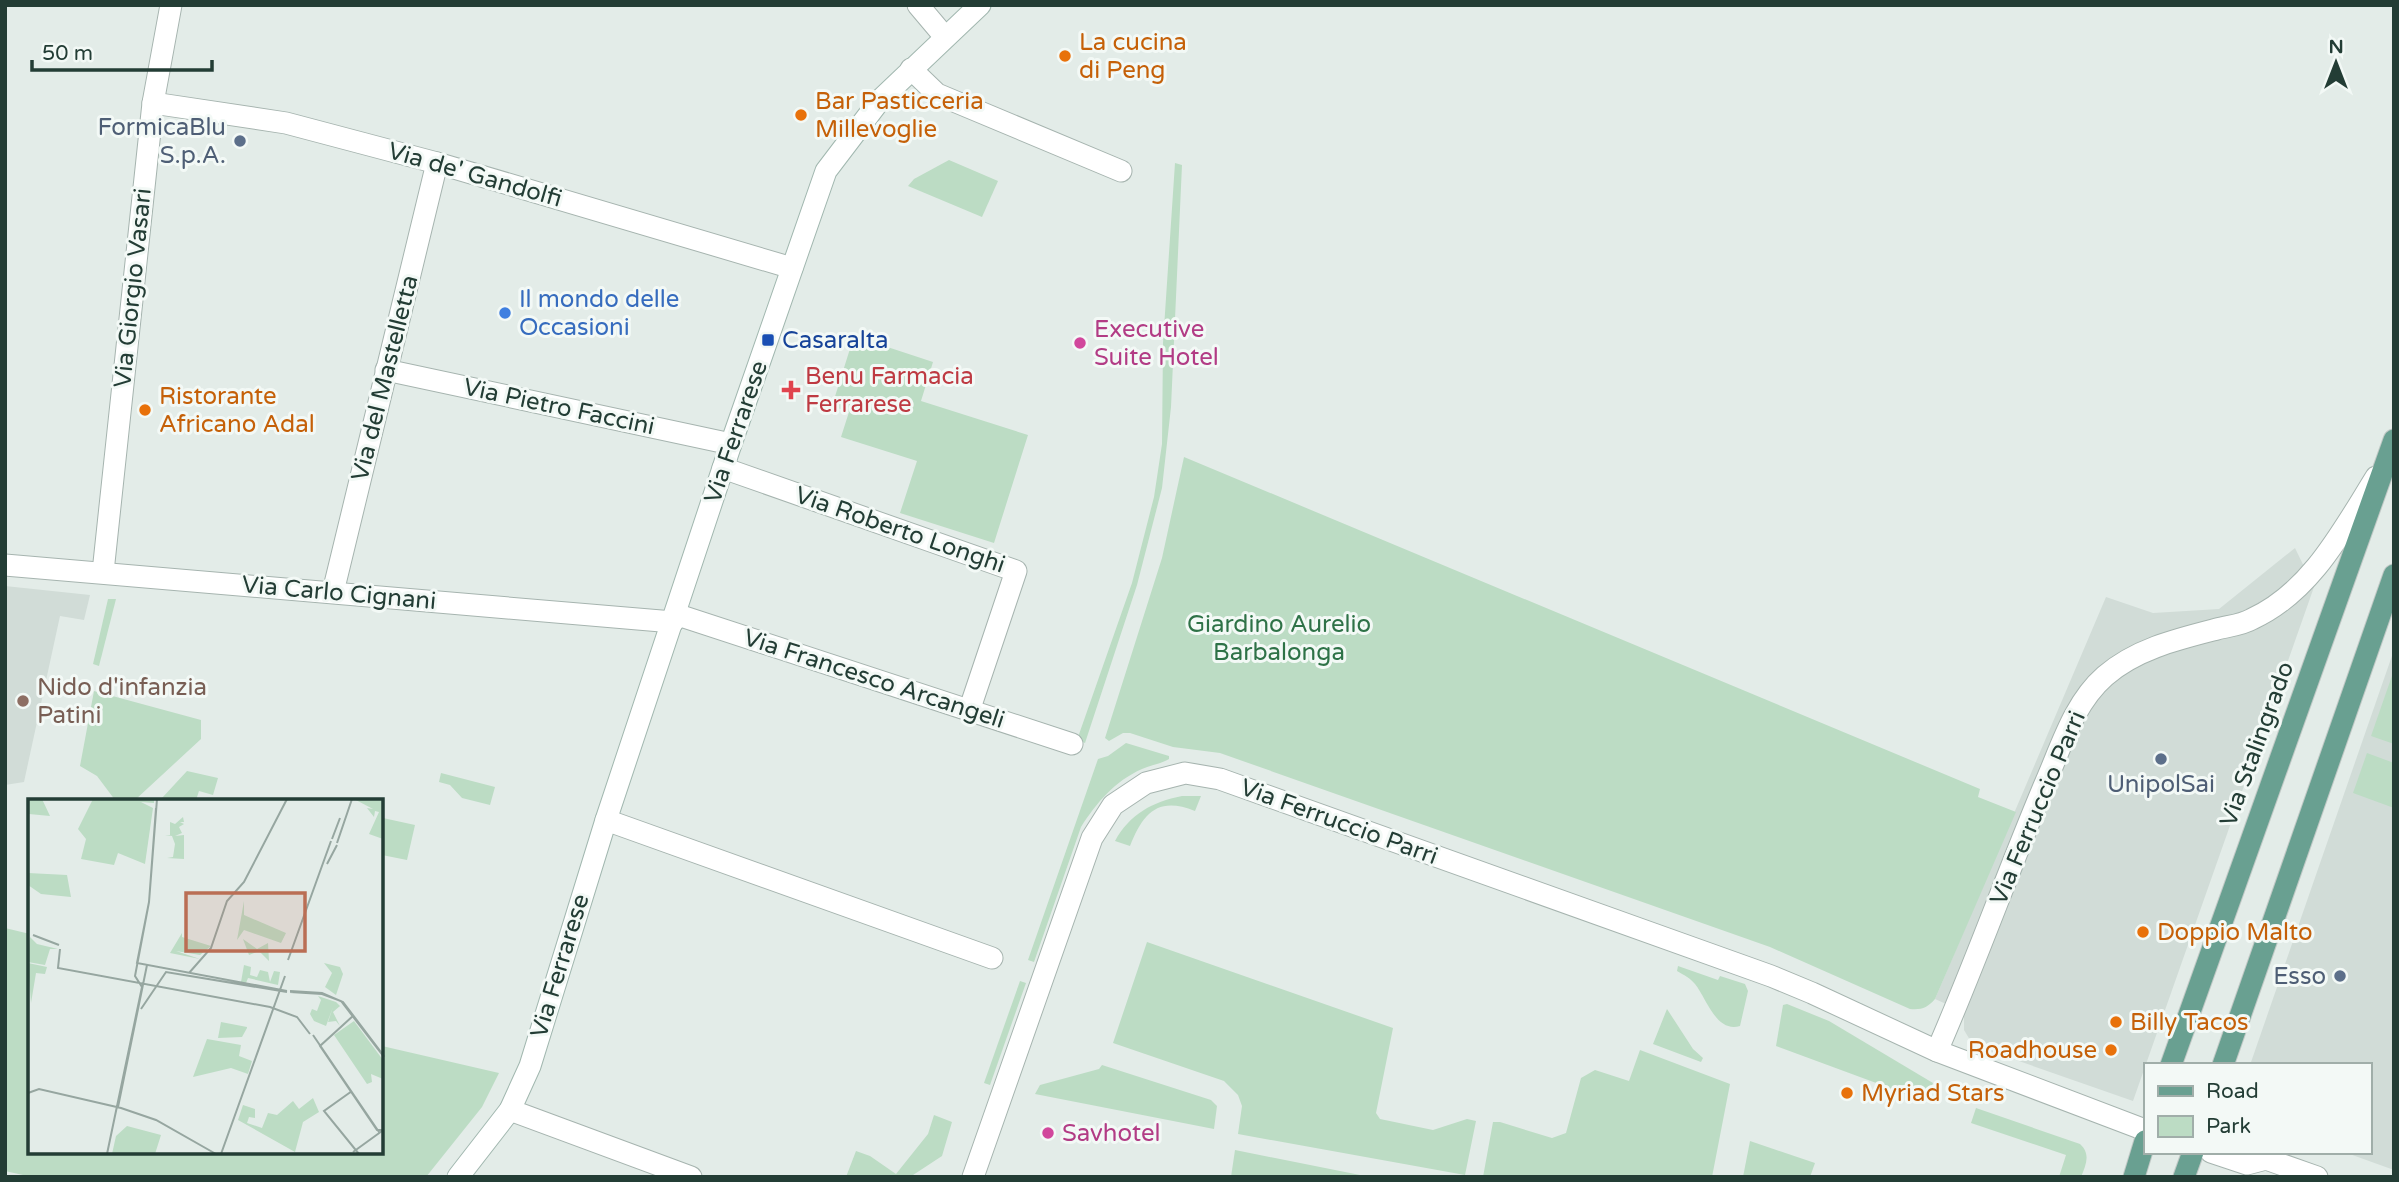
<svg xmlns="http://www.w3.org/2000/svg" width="2399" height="1182" font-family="'Varela Round',sans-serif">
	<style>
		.built { fill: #d1dcd7 }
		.green { fill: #bcdcc4 }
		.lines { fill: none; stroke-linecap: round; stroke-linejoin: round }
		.minor-casing { stroke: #a6b4af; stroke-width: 23 }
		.secondary-casing { stroke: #a1b7af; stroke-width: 23 }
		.primary-casing { stroke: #c1c9c6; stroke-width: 23 }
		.minor { stroke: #fff; stroke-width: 21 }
		.secondary { stroke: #fff; stroke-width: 21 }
		.primary { stroke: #69a091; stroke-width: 21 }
		.food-dot { fill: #e8710a; stroke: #f3f9f6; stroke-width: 2.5 }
		.service-dot { fill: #5c6f8a; stroke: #f3f9f6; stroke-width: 2.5 }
		.shop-dot { fill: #3f7fe0; stroke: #f3f9f6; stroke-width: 2.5 }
		.transit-dot { fill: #1a4fb4; stroke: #f3f9f6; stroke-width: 2.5 }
		.hotel-dot { fill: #d1479c; stroke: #f3f9f6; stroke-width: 2.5 }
		.health-dot { fill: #e0444e; stroke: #f3f9f6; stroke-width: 2.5 }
		.education-dot { fill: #8d6e63; stroke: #f3f9f6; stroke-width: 2.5 }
		.labels { text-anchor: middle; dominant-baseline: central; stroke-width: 6; stroke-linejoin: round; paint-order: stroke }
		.food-label { font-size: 24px; fill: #c56008; stroke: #f3f9f6; text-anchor: start }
		.service-label { font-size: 24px; fill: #4e5e75; stroke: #f3f9f6; text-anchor: end }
		.street-label { font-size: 24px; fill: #233d35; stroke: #f3f9f6 }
		.shop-label { font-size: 24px; fill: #366cbe; stroke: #f3f9f6; text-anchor: start }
		.hotel-label { font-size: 24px; fill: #b23c85; stroke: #f3f9f6; text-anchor: start }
		.transit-label { font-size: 24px; fill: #164399; stroke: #f3f9f6; text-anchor: start }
		.health-label { font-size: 24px; fill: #be3a42; stroke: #f3f9f6; text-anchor: start }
		.park-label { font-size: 24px; fill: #2e7247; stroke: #f3f9f6 }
		.education-label { font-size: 24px; fill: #785e54; stroke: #f3f9f6; text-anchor: start }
		.inset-road { fill: none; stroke: #96a6a0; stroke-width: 2 }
		.view { fill: #ba6e54; fill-opacity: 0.15; stroke: #ba6e54; stroke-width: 3.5 }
		.inset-edge { fill: none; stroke: #233d35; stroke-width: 3.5 }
	</style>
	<rect width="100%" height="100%" fill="#e3ece8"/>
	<!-- built -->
	<g class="built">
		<polygon points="2295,548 2314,587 2133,1101 1973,1045 1964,1030 1964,1012 1935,999 2106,597 2153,613 2219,609"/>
		<polygon points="5,586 90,595 84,620 60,616 24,782 5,785"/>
		<polygon points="2394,650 2394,1170 2344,1152 2369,1152 2369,1065 2250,1065"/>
	</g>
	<!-- green -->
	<g class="green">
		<polygon points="949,160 998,181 982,217 908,186 914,179"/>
		<polygon points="1175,163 1182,165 1171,407 1162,488 1137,585 1085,743 1077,740 1132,583 1154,497 1162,444 1163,343"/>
		<polygon points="854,336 933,362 921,401 1028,435 994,543 900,513 917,461 841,437 849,412 832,406"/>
		<path d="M1184,457L1980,789L1978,797L2016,812L1935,999C1927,1008 1922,1010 1910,1009L1770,947L1220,753L1173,747L1130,733H1123L1109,741L1105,738L1162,558Z"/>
		<polygon points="108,599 116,599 99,666 93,664"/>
		<polygon points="2394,670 2394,744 2371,736"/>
		<polygon points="94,691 201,720 201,739 135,800 115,800 97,776 80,766"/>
		<path d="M1126,743L1169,756V759C1161,764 1151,765 1142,769C1115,781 1097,802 1081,827L1034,962L1028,960L1098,759L1108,756Z"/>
		<polygon points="2367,753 2394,763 2394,808 2353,793"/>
		<polygon points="187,771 218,778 213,795 199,791 196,800 162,798"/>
		<polygon points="441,773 495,787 490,805 462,798 450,785 439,782"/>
		<path d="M1182,796H1201L1195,811C1158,796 1143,813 1130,846L1115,841C1130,814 1152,802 1182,796Z"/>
		<polygon points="383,818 415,825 407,860 382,855"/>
		<polygon points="5,928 30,934 30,1152 382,1152 382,1046 499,1073 482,1107 426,1177 32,1177 5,1171"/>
		<polygon points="1147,942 1393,1028 1376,1113 1380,1119 1433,1130 1467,1119 1476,1121 1465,1175 1238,1134 1242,1106 1238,1095 1224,1081 1113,1043"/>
		<path d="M1678,966L1718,980L1720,976L1745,984L1748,991L1740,1026C1716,1033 1707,999 1695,984C1690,978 1684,975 1677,971Z"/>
		<polygon points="1020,981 1026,983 990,1085 984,1083"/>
		<polygon points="1787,1004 1829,1021 1933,1083 1925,1101 1776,1046 1783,1005"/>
		<polygon points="1667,1009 1693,1049 1703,1058 1701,1062 1653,1044"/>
		<polygon points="1640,1050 1730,1084 1712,1177 1483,1177 1493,1122 1500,1122 1552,1138 1566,1133 1581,1078 1595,1070 1629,1081"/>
		<polygon points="1102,1065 1211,1100 1217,1106 1214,1129 1035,1094 1040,1085 1099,1069"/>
		<path d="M1976,1108L2080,1144C2091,1154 2086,1165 2081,1177H2059L2066,1155L1971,1123Z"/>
		<polygon points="934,1115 952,1122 942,1156 910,1177 846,1177 856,1151 870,1156 896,1174 928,1134"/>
		<polygon points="1750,1141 1815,1163 1810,1177 1743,1177"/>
		<polygon points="1235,1150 1370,1177 1231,1177"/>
	</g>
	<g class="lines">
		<defs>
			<g id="minor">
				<polyline points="918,5 945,37"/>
				<polyline points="911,69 937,94 1121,171"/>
				<polyline points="153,103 286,123 437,163 792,268"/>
				<polyline points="386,370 731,444"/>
				<polyline points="723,468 1016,571 969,711"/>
				<polyline points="5,565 673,622"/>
				<polyline points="103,572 153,103 171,5"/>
				<polyline points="333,592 437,163"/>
				<polyline points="675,614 1072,744"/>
				<polyline points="606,820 992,958"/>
				<path d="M1937,1051C1975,964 2007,874 2044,786C2061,748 2073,704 2105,676C2136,649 2178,639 2217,629C2228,626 2242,625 2252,619C2311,592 2343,530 2376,477"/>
				<polyline points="510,1110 691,1177"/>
				<polyline points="2211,1152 2247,1164 2266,1159 2317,1177"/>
				<polyline points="973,1177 1092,838 1113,805 1146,783 1185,773 1220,779 1771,976 1812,993 1937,1051 2145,1130"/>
			</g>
			<polyline id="secondary" points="458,1177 510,1110 530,1066 606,820 731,444 826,171 880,100 980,5"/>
			<g id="primary">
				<polyline points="2171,1065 2394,440"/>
				<polyline points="2223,1065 2394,575"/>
				<polyline points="2134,1177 2145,1141"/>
				<polyline points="2184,1177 2193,1152"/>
			</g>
		</defs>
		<!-- minor casing -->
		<use href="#minor" class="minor-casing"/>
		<!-- secondary casing -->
		<use href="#secondary" class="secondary-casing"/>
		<!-- primary casing -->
		<use href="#primary" class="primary-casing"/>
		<!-- minor -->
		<use href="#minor" class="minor"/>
		<!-- secondary -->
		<use href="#secondary" class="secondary"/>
		<!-- primary -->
		<use href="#primary" class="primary"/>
	</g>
	<!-- markers -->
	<g class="food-dot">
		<circle cx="1065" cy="56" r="7"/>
		<circle cx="801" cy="115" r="7"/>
		<circle cx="145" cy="410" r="7"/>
		<circle cx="2143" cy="932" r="7"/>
		<circle cx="2116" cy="1022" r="7"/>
		<circle cx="2111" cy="1050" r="7"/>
		<circle cx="1847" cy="1093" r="7"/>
	</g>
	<g class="service-dot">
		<circle cx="240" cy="141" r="7"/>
		<circle cx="2161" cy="759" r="7"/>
		<circle cx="2340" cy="976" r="7"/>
	</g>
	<circle class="shop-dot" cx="505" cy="313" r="7"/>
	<rect class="transit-dot" x="761" y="333" width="14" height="14" rx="3.5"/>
	<g class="hotel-dot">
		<circle cx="1080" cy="343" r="7"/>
		<circle cx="1048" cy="1133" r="7"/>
	</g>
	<path class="health-dot" d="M787.5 379.5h7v7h7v7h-7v7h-7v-7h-7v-7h7z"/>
	<circle class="education-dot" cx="23" cy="701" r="7"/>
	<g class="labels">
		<!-- food labels -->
		<g class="food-label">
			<text x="1079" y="42">La cucina<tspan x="1079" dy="28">di Peng</tspan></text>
			<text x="815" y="101">Bar Pasticceria<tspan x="815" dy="28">Millevoglie</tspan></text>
			<text x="159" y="396">Ristorante<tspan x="159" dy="28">Africano Adal</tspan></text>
			<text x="2157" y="932">Doppio Malto</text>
			<text x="2130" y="1022">Billy Tacos</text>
			<text x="2097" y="1050" text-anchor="end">Roadhouse</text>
			<text x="1861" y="1093">Myriad Stars</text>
		</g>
		<!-- service labels -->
		<g class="service-label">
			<text x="226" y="127">FormicaBlu<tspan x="226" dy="28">S.p.A.</tspan></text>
			<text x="2161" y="784" text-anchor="middle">UnipolSai</text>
			<text x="2326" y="976">Esso</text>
		</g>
		<!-- street labels -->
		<g class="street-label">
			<text transform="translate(475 175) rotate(16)">Via de' Gandolfi</text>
			<text transform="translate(133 288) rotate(-84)">Via Giorgio Vasari</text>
			<text transform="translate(385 378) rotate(-76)">Via del Mastelletta</text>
			<text transform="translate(559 407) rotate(12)">Via Pietro Faccini</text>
			<text transform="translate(736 432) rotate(-71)">Via Ferrarese</text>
			<text transform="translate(900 530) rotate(19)">Via Roberto Longhi</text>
			<text transform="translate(339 593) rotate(5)">Via Carlo Cignani</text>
			<text transform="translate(874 679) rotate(18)">Via Francesco Arcangeli</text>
			<text transform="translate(2257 744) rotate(-70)">Via Stalingrado</text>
			<text transform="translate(2038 808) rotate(-67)">Via Ferruccio Parri</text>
			<text transform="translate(1339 822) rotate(20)">Via Ferruccio Parri</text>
			<text transform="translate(560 966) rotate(-73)">Via Ferrarese</text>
		</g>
		<!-- shop labels -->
		<g class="shop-label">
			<text x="519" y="299">Il mondo delle<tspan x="519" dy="28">Occasioni</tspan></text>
		</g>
		<!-- hotel labels -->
		<g class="hotel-label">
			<text x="1094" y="329">Executive<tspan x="1094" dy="28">Suite Hotel</tspan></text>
			<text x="1062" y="1133">Savhotel</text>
		</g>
		<!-- transit labels -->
		<g class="transit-label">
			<text x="782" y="340">Casaralta</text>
		</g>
		<!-- health labels -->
		<g class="health-label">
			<text x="805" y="376">Benu Farmacia<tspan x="805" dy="28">Ferrarese</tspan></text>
		</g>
		<!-- park labels -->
		<g class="park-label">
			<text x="1279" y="624">Giardino Aurelio<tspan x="1279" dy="28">Barbalonga</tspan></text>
		</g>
		<!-- education labels -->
		<g class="education-label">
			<text x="37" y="687">Nido d'infanzia<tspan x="37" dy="28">Patini</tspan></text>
		</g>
	</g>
	<!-- overview -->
	<g transform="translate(28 799)">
		<rect width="355" height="355" fill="#e3ece8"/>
		<path d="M0,0H14L22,17L1,15L0,24ZM65,0H126V4L113,3L125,9L117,65L90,54L86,66L53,60L58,40L50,30ZM326,0H355V40L341,35L351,13L347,12L346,18L339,9L345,10ZM155,18L156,23H152L156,25L151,28L154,34L147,37L156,36V60L139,59L145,58L147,45L144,37L137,36H142V23L147,25ZM0,74L39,76L43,98L13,95L0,86ZM216,102V116L258,134L253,144L216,131L209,141ZM154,134V138L183,147L172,156L148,152L172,160L142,154ZM2,138L9,145L30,150H22L17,166L0,163ZM215,140L229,150L240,144L241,162L231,152L221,156ZM0,164L19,168L17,175L8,174L3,204ZM296,164L312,168L315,175L308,196L297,188L304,174ZM216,166L223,168L222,176L229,178L232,171L240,173L242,183L246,172L252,173L250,186L220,179L218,184L213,183ZM290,197L308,203L324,219L312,207L305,213L312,227L308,222L300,223L305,208L298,227L286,222L282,215L284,210L289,212L293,201ZM326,222L355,261V280L343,275L344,283L339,285L306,236ZM193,223L219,228V229L214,238L190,239ZM179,240L213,246L211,257L224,262L220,275L203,269L165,278ZM285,299L291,313L275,323L267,353L210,321L215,306L227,310V319L221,318L219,324L234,329L240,314L249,316L265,302L271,310ZM99,327L133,336L127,355H84L88,337Z" fill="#bcdcc4"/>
		<path class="inset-road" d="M129,0L121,103L109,164L259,192M304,40L312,19M309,44L324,0M299,65L309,46M5,136L31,146M32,150L30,169L242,208L269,218L282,235M260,161L303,42M161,174L183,149L199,102L216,83L259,0M262,192L294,194L315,203L356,257M262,193L294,195L313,202L356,258M113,210L138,173L259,193M326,216L292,247L349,331H356M285,236L351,333M324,292L296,312L331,355M0,294L11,290L93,309L128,321L188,355M90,308L119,166M325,353L354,332M79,355L114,188L107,177L121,103L128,9M193,355L257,177"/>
		<path class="view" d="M158,94H277V152H158Z"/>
		<rect width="355" height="355" class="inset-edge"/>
	</g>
	<!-- border -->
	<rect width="2399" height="1182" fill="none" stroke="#233d35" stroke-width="14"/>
	<!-- legend -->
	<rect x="2144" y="1063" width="228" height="91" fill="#f3f9f6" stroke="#a0aea9" stroke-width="2"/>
	<rect x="2158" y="1086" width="35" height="10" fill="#69a091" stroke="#a0aea9" stroke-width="2"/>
	<text x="2206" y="1098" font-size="21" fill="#233d35">Road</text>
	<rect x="2158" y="1116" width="35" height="21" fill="#bcdcc4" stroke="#a0aea9" stroke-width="2"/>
	<text x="2206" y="1133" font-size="21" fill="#233d35">Park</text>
	<!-- north arrow -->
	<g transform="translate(2336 63)" stroke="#f3f9f6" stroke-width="5" paint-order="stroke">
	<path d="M0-5L12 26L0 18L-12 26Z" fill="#233d35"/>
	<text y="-10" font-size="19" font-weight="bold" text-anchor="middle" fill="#233d35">N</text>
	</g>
	<!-- scale -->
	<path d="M32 60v10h180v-10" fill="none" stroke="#233d35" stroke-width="3.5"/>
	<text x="42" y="60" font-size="21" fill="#233d35" stroke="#f3f9f6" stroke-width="5" paint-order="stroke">50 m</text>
</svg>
